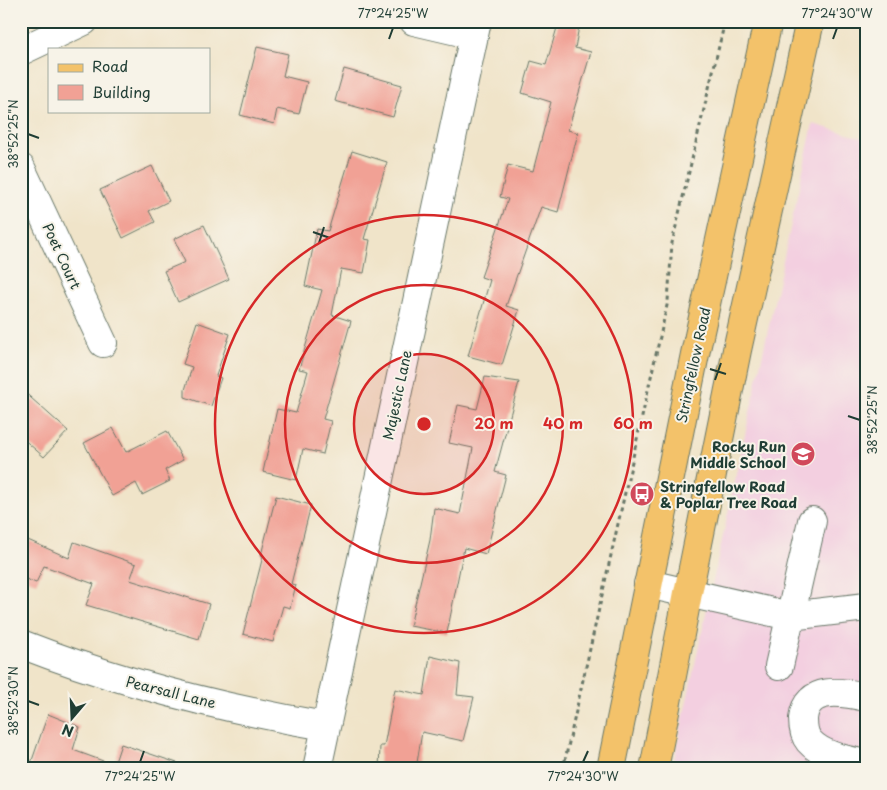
<svg xmlns="http://www.w3.org/2000/svg" width="887" height="790" font-family="'Playpen Sans',sans-serif">
	<style>
		.built { fill: #f3cfe0 }
		.building { fill: #f1a195 }
		.lines { fill: none; stroke-linecap: round; stroke-linejoin: round }
		.minor-casing { stroke: #687768; stroke-width: 30 }
		.major-casing { stroke: #687768; stroke-width: 30 }
		.path { stroke: #687768; stroke-width: 3; stroke-dasharray: 4 4; stroke-linecap: butt }
		.minor { stroke: #fff; stroke-width: 28 }
		.major { stroke: #f3c26a; stroke-width: 28 }
		.ticks { fill: none; stroke: #1f3d34; stroke-width: 2 }
		.ring { fill: none; stroke: #d62828; stroke-width: 2.5 }
		.labels { text-anchor: middle; dominant-baseline: central; stroke-width: 4; stroke-linejoin: round; paint-order: stroke }
		.street-label { font-size: 14px; fill: #1f3d34; stroke: #f7f3e8 }
		.poi-label { font-size: 14px; font-weight: bold; fill: #1f3d34; stroke: #f7f3e8; text-anchor: end }
		.centre { fill: #d62828; stroke: #f7f3e8; stroke-width: 2.5 }
		.ring-label { font-size: 15px; text-anchor: middle; font-weight: bold; fill: #d62828; stroke: #f7f3e8; stroke-width: 4; stroke-linejoin: round; paint-order: stroke }
		.neatline { fill: none; stroke: #1f3d34; stroke-width: 2 }
		.ticks-label { font-size: 12px; text-anchor: middle; fill: #1f3d34 }
	</style>
	<rect width="100%" height="100%" fill="#f7f3e8"/>
	<filter id="ink" filterUnits="userSpaceOnUse"><feTurbulence type="fractalNoise" baseFrequency=".02" numOctaves="2"/><feDisplacementMap in="SourceGraphic" scale="10" xChannelSelector="R" yChannelSelector="G"/><feConvolveMatrix kernelMatrix="1 2 1 2 8 2 1 2 1" color-interpolation-filters="sRGB"/></filter>
	<filter id="wash" filterUnits="userSpaceOnUse"><feTurbulence type="fractalNoise" baseFrequency=".0096" numOctaves="4" result="noise"/><feDisplacementMap in="SourceGraphic" scale="20" xChannelSelector="R" yChannelSelector="G"/><feGaussianBlur stdDeviation="1.12" result="paint"/><feColorMatrix in="noise" values="0 0 0 0 0 0 0 0 0 0 0 0 0 0 0 0 0 1.4 0 .05"/><feComposite in="paint" operator="in"/></filter>
	<g filter="url(#wash)">
		<rect width="100%" height="100%" fill="#f0e4c9"/>
		<!-- built -->
		<polygon class="built" points="813,124 866,139 866,769 672,769"/>
		<g id="blocks">
			<!-- building -->
			<g class="building">
				<polygon points="559,21 580,21 575,48 591,52 568,130 578,133 558,212 541,207 506,306 519,310 502,365 468,356 490,280 481,277 508,199 500,197 508,165 533,171 551,102 522,93 531,61 546,65"/>
				<polygon points="257,47 288,54 283,76 307,82 299,114 277,109 274,124 240,115"/>
				<polygon points="344,69 402,85 393,117 335,101"/>
				<polygon points="352,151 387,162 364,239 370,240 364,273 341,269 332,315 351,321 323,419 331,421 323,454 303,449 296,480 263,472 277,409 296,413 308,371 299,369 322,290 305,286 317,229 328,231"/>
				<polygon points="152,166 169,201 149,211 155,222 123,238 100,190"/>
				<polygon points="204,225 229,279 178,302 164,271 185,262 174,239"/>
				<polygon points="197,322 230,334 216,376 221,378 211,406 185,397 185,390 192,367 183,364"/>
				<polygon points="485,377 519,382 495,472 506,475 486,554 464,548 447,633 410,626 430,540 434,508 460,514 473,448 449,443 458,405 477,409"/>
				<polygon points="21,389 68,431 44,457 21,437"/>
				<polygon points="113,428 126,452 167,431 183,460 165,470 170,481 142,495 136,483 112,496 84,443"/>
				<polygon points="276,496 311,505 291,584 296,585 290,608 283,606 273,642 243,634 263,556 261,555"/>
				<polygon points="21,537 69,558 74,542 136,564 130,580 209,604 199,639 86,605 94,584 44,566 36,583 21,577"/>
				<polygon points="430,656 460,663 457,695 474,697 463,741 422,732 416,769 379,769 380,746 384,746 395,689 424,695"/>
				<polygon points="48,714 80,727 73,750 114,765 121,744 186,766 185,769 29,769"/>
			</g>
		</g>
	</g>
	<g filter="url(#ink)">
		<use href="#blocks" fill-opacity="0" stroke="#687768" stroke-width="1"/>
		<g class="lines">
			<defs>
				<g id="minor">
					<polyline points="414,21 474,35"/>
					<polyline points="21,51 84,21"/>
					<polyline points="21,168 103,343"/>
					<polyline points="648,584 790,616 866,607"/>
					<path d="M21,644C121,683 220,708 325,726"/>
					<polyline points="779,666 812,521"/>
					<path d="M866,697C843,692 806,685 803,719C803,726 804,735 809,741C822,756 847,760 866,764"/>
					<polyline points="317,769 477,21"/>
				</g>
				<g id="major">
					<polyline points="611,769 695,354 768,21"/>
					<polyline points="654,769 688,593 737,350 810,21"/>
				</g>
			</defs>
			<!-- minor casing -->
			<use href="#minor" class="minor-casing"/>
			<!-- major casing -->
			<use href="#major" class="major-casing"/>
			<!-- path -->
			<polyline class="path" points="563,769 668,301 672,243 725,21"/>
			<!-- minor -->
			<use href="#minor" class="minor"/>
			<!-- major -->
			<use href="#major" class="major"/>
		</g>
	</g>
	<!-- ticks -->
	<path class="ticks" d="M389,39L393,28M833,39L837,28M28,134L39,138M313,232L330,238M319,243L324,227M710,369L726,374M715,380L721,363M848,416L860,420M28,701L39,705M140,762L144,751M583,762L588,751"/>
	<!-- distance rings -->
	<circle cx="424" cy="424" r="70" fill="#d62828" fill-opacity=".12"/>
	<g class="ring">
		<circle cx="424" cy="424" r="70"/>
		<circle cx="424" cy="424" r="139"/>
		<circle cx="424" cy="424" r="209"/>
	</g>
	<!-- icons -->
	<defs>
		<symbol id="school-disc" viewBox="-11 -11 22 22"><circle r="9.5" fill="#d1495b" stroke="#f7f3e8"/><path d="M0-5L7-2L0 1L-7-2ZM-4 1L0 2.5L4 1V4Q0 6-4 4Z" fill="#fff"/></symbol>
		<symbol id="bus-disc" viewBox="-11 -11 22 22"><circle r="9.5" fill="#d1495b" stroke="#f7f3e8"/><path d="M-5-6H5V4H4V6H2V4H-2V6H-4V4H-5ZM-3.5-4V0h7V-4ZM-3.5 1.2v1.5H-2V1.2ZM2 1.2v1.5H3.5V1.2Z" fill="#fff"/></symbol>
	</defs>
	<g fill-rule="evenodd">
		<use href="#school-disc" x="789" y="440" width="28" height="28"/>
		<use href="#bus-disc" x="628" y="480" width="28" height="28"/>
	</g>
	<g class="labels">
		<!-- street labels -->
		<g class="street-label">
			<text transform="translate(62 256) rotate(65)">Poet Court</text>
			<text transform="translate(693 365) rotate(-78)">Stringfellow Road</text>
			<text transform="translate(397 395) rotate(-78)">Majestic Lane</text>
			<text transform="translate(171 692) rotate(14)">Pearsall Lane</text>
		</g>
		<!-- poi labels -->
		<g class="poi-label">
			<text x="786" y="446">Rocky Run<tspan x="786" dy="16">Middle School</tspan></text>
			<text x="660" y="486" text-anchor="start">Stringfellow Road<tspan x="660" dy="16">&amp; Poplar Tree Road</tspan></text>
		</g>
	</g>
	<circle cx="424" cy="424" r="8" class="centre"/>
	<g class="ring-label">
		<text x="494" y="429">20 m</text>
		<text x="563" y="429">40 m</text>
		<text x="633" y="429">60 m</text>
	</g>
	<!-- margin -->
	<rect width="887" height="790" fill="none" stroke="#f7f3e8" stroke-width="55"/>
	<!-- legend -->
	<rect x="48" y="48" width="162" height="65" fill="#f7f3e8" stroke="#a1aaa0"/>
	<rect x="58" y="64" width="25" height="8" fill="#f3c26a" stroke="#a1aaa0"/>
	<text x="92" y="72" font-size="15" fill="#1f3d34">Road</text>
	<rect x="58" y="85" width="25" height="15" fill="#f1a195" stroke="#a1aaa0"/>
	<text x="92" y="98" font-size="15" fill="#1f3d34">Building</text>
	<!-- north arrow -->
	<g transform="translate(72 718) rotate(199)" stroke="#f7f3e8" stroke-width="4" paint-order="stroke">
	<path d="M0-4L9 19L0 12L-9 19Z" fill="#1f3d34"/>
	<text y="-8" font-size="14" font-weight="bold" text-anchor="middle" fill="#1f3d34">N</text>
	</g>
	<rect x="28" y="28" width="832" height="734" class="neatline"/>
	<g class="ticks-label">
		<text x="393" y="18">77°24'25"W</text>
		<text x="837" y="18">77°24'30"W</text>
		<text transform="translate(14 134) rotate(-90)" y="4">38°52'25"N</text>
		<text transform="translate(873 420) rotate(-90)" y="4">38°52'25"N</text>
		<text transform="translate(14 701) rotate(-90)" y="4">38°52'30"N</text>
		<text x="140" y="781">77°24'25"W</text>
		<text x="583" y="781">77°24'30"W</text>
	</g>
</svg>
